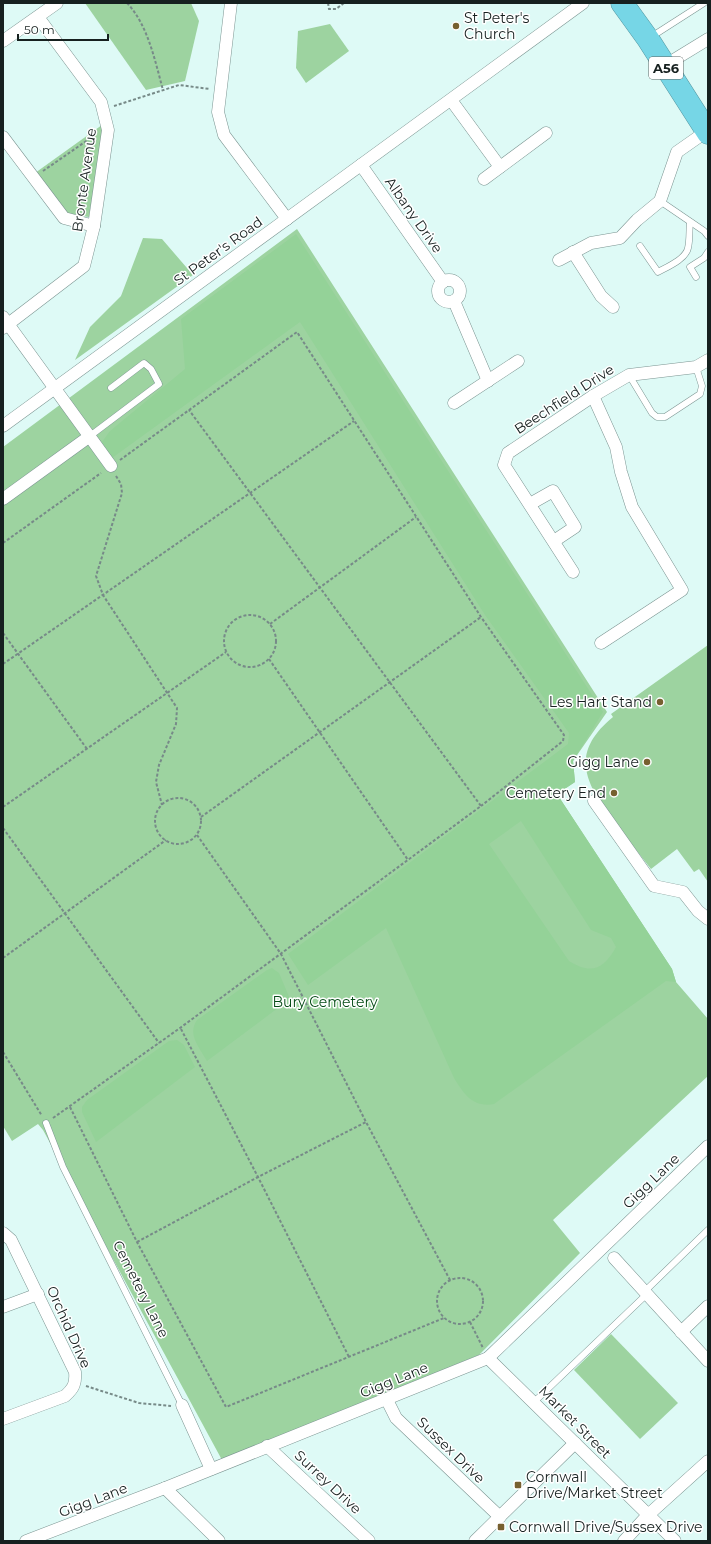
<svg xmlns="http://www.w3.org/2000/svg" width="711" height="1544" font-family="Montserrat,sans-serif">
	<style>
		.green { fill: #9dd3a0 }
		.forest { fill: #94d298; fill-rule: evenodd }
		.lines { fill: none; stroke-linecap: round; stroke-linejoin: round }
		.lane-casing { stroke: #7c9592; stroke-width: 7 }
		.street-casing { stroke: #7c9592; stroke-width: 13 }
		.highway-casing { stroke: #5496a0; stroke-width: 23 }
		.path { stroke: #778a88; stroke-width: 2; stroke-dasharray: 3 2; stroke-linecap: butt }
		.lane { stroke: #fff; stroke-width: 6 }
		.street { stroke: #fff; stroke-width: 12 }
		.highway { stroke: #76d6e6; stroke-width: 22 }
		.poi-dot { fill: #776030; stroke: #fff; stroke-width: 1.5 }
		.labels { text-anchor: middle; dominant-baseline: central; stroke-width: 3; stroke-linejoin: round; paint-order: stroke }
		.shield { fill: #fff; stroke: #5c6362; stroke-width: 1 }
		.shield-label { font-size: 13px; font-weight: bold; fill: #16201f }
		.poi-label { font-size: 14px; fill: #16201f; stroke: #fff; text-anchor: start }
		.street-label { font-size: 14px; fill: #16201f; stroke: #fff }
		.park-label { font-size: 14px; fill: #044b15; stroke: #fff }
	</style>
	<rect width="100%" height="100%" fill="#defaf6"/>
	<!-- green -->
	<g class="green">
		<polygon points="85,3 191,3 199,21 185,81 146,90"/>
		<polygon points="330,24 349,51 306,83 296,68 298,31"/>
		<polygon points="102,125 102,136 89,217 66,214 35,173"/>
		<polygon points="297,229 607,712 573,761 575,782 557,794 672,969 676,982 708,1019 708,1076 553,1220 580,1253 479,1355 222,1460 43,1130 38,1124 12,1141 3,1126 3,447"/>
		<polygon points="143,238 162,239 193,275 75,360 90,327 121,296"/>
		<path d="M708,645V882L699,869L694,872L677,849L651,869C639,854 627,838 615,823C586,784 568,754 613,717L611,714Z"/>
		<polygon points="611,1334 678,1403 640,1439 574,1370"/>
	</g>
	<!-- forest -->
	<g class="forest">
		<path d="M296,234L603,712L573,761L575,782L557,794L672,969L676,982L666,981L494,1104C473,1108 464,1094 454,1078L386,928L308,985L288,954L568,744L569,733L485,615L300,322L112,458L102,442L110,431L185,369L181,319ZM521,821L591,930L611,938L616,947C604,969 591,975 569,961L489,844Z"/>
		<path d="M272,968L279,973L290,999L207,1061C199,1047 187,1034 197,1020L267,970Z"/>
		<polygon points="177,1040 184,1045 195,1067 96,1142 82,1112 82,1107 87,1100 169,1041"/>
	</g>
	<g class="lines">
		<defs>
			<g id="lane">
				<polyline points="651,37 704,3"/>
				<polyline points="660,201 704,231 708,236"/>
				<path d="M640,246L658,272C667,267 686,259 688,248C690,240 689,231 690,222"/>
				<polyline points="696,277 690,267 704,258 708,252"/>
				<polyline points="629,375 652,413 657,417 665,417 700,394 702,386 696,367"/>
				<polyline points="90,436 159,384 151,369 144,363 111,388"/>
				<polyline points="46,1123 63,1167 182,1405"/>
				<polyline points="644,1292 708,1230"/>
				<polyline points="534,1402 647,1294"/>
			</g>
			<g id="street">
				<polyline points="231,3 218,112 224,135 287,219"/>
				<polyline points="3,41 57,3"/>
				<polyline points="664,66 708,39"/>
				<polyline points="451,100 500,167"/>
				<polyline points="3,137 64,218 94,226"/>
				<polyline points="361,165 443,282"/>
				<polyline points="484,179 546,133"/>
				<polyline points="573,252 601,296 613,307"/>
				<polyline points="559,260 591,243 620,238 637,220 660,201 677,152 707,131"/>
				<circle cx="449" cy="291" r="11"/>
				<polyline points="454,301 488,381"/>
				<polyline points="3,317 111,466"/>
				<polyline points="3,328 84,266 94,226 108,130 101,102 38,17"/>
				<polyline points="593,396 616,447 621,472 632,507 682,590 601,643"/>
				<polyline points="454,403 518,361"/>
				<polyline points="3,426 583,3"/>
				<polyline points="3,499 90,436"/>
				<polyline points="530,504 553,491 575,527 554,541"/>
				<polyline points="573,572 504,465 508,453 593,396 629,375 696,367 708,360"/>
				<polyline points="594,801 654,886 683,892 698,911 708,919"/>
				<path d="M3,1233L11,1240L75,1372C76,1383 74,1388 65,1396L3,1419"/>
				<polyline points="614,1258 708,1361"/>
				<polyline points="3,1307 38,1294"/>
				<polyline points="681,1332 708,1306"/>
				<polyline points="488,1358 675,1541"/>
				<polyline points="387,1400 396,1418 500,1517"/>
				<polyline points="182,1405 211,1469"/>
				<polyline points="267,1446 369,1541"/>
				<polyline points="165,1488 219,1541"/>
				<polyline points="26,1541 165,1488 488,1358 708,1146"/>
				<polyline points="475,1541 575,1443"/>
				<polyline points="624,1541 647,1516 708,1461"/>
			</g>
			<polyline id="highway" points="622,3 648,39 708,133"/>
		</defs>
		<!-- lane casing -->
		<use href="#lane" class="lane-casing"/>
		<!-- street casing -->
		<use href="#street" class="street-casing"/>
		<!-- highway casing -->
		<use href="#highway" class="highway-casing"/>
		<!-- path -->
		<g class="path">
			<path d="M127,3C148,25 155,61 163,90"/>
			<polyline points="328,3 329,9 336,9 344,3"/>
			<polyline points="114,106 179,85 210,89"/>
			<polyline points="43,171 95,135"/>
			<polyline points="120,460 297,332 481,617 564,735 563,741 481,806"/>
			<polyline points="116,476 121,484 122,493 96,576 103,595 177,708 176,724 159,765 156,782 162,805"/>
			<polyline points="3,543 101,473"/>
			<circle cx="250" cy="641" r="26"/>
			<polyline points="270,624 416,517"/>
			<polyline points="3,633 87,749"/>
			<polyline points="269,659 408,860"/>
			<polyline points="3,664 354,421"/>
			<circle cx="178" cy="821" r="23"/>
			<polyline points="3,807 226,652"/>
			<polyline points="201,817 481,617"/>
			<polyline points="3,828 159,1043"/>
			<polyline points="197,835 281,954 366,1122 450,1280"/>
			<polyline points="3,958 166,840"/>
			<polyline points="181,1029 258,1177 349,1357"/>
			<polyline points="3,1052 42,1116"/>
			<polyline points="70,1107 137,1242 226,1407 444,1318"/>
			<polyline points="53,1118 180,1028 481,806 189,410"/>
			<polyline points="137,1242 258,1177 366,1122"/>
			<circle cx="460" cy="1301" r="23"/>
			<polyline points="470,1322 483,1348"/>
			<polyline points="86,1386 139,1403 171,1406"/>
		</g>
		<!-- lane -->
		<use href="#lane" class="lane"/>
		<!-- street -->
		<use href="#street" class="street"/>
		<!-- highway -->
		<use href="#highway" class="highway"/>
	</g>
	<!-- markers -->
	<g class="poi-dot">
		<circle cx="456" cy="26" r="4"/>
		<circle cx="660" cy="702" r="4"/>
		<circle cx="647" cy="762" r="4"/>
		<circle cx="614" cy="793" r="4"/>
		<rect x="514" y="1481" width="8" height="8" rx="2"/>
		<rect x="497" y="1523" width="8" height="8" rx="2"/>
	</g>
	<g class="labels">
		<!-- shield labels -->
		<rect class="shield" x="649" y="57" width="34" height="22" rx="3"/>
		<g class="shield-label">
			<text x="666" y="68">A56</text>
		</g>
		<!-- poi labels -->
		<g class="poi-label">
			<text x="464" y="18">St Peter's<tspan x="464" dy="16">Church</tspan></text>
			<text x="652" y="702" text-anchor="end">Les Hart Stand</text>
			<text x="639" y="762" text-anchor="end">Gigg Lane</text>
			<text x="606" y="793" text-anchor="end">Cemetery End</text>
			<text x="526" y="1477">Cornwall<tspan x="526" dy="16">Drive/Market Street</tspan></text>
			<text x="509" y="1527">Cornwall Drive/Sussex Drive</text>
		</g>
		<!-- street labels -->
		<g class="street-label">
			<text transform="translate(84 180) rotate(-82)">Bronte Avenue</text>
			<text transform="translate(414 215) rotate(55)">Albany Drive</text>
			<text transform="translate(218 251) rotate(-36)">St Peter's Road</text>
			<text transform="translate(564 399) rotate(-33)">Beechfield Drive</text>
			<text transform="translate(651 1181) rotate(-44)">Gigg Lane</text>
			<text transform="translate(141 1289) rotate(63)">Cemetery Lane</text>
			<text transform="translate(69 1327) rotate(66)">Orchid Drive</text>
			<text transform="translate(394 1380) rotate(-22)">Gigg Lane</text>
			<text transform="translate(575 1422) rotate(45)">Market Street</text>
			<text transform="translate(451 1450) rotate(44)">Sussex Drive</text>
			<text transform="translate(328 1482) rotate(43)">Surrey Drive</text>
			<text transform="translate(93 1500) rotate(-21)">Gigg Lane</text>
		</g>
		<!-- park labels -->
		<g class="park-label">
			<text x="325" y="1002">Bury Cemetery</text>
		</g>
	</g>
	<!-- border -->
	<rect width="711" height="1544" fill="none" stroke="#16201f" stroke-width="8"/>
	<!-- scale -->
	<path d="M18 34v6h90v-6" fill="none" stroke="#16201f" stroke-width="2"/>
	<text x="24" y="34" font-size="12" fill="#16201f" stroke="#ffffff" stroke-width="3" paint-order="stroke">50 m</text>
</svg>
